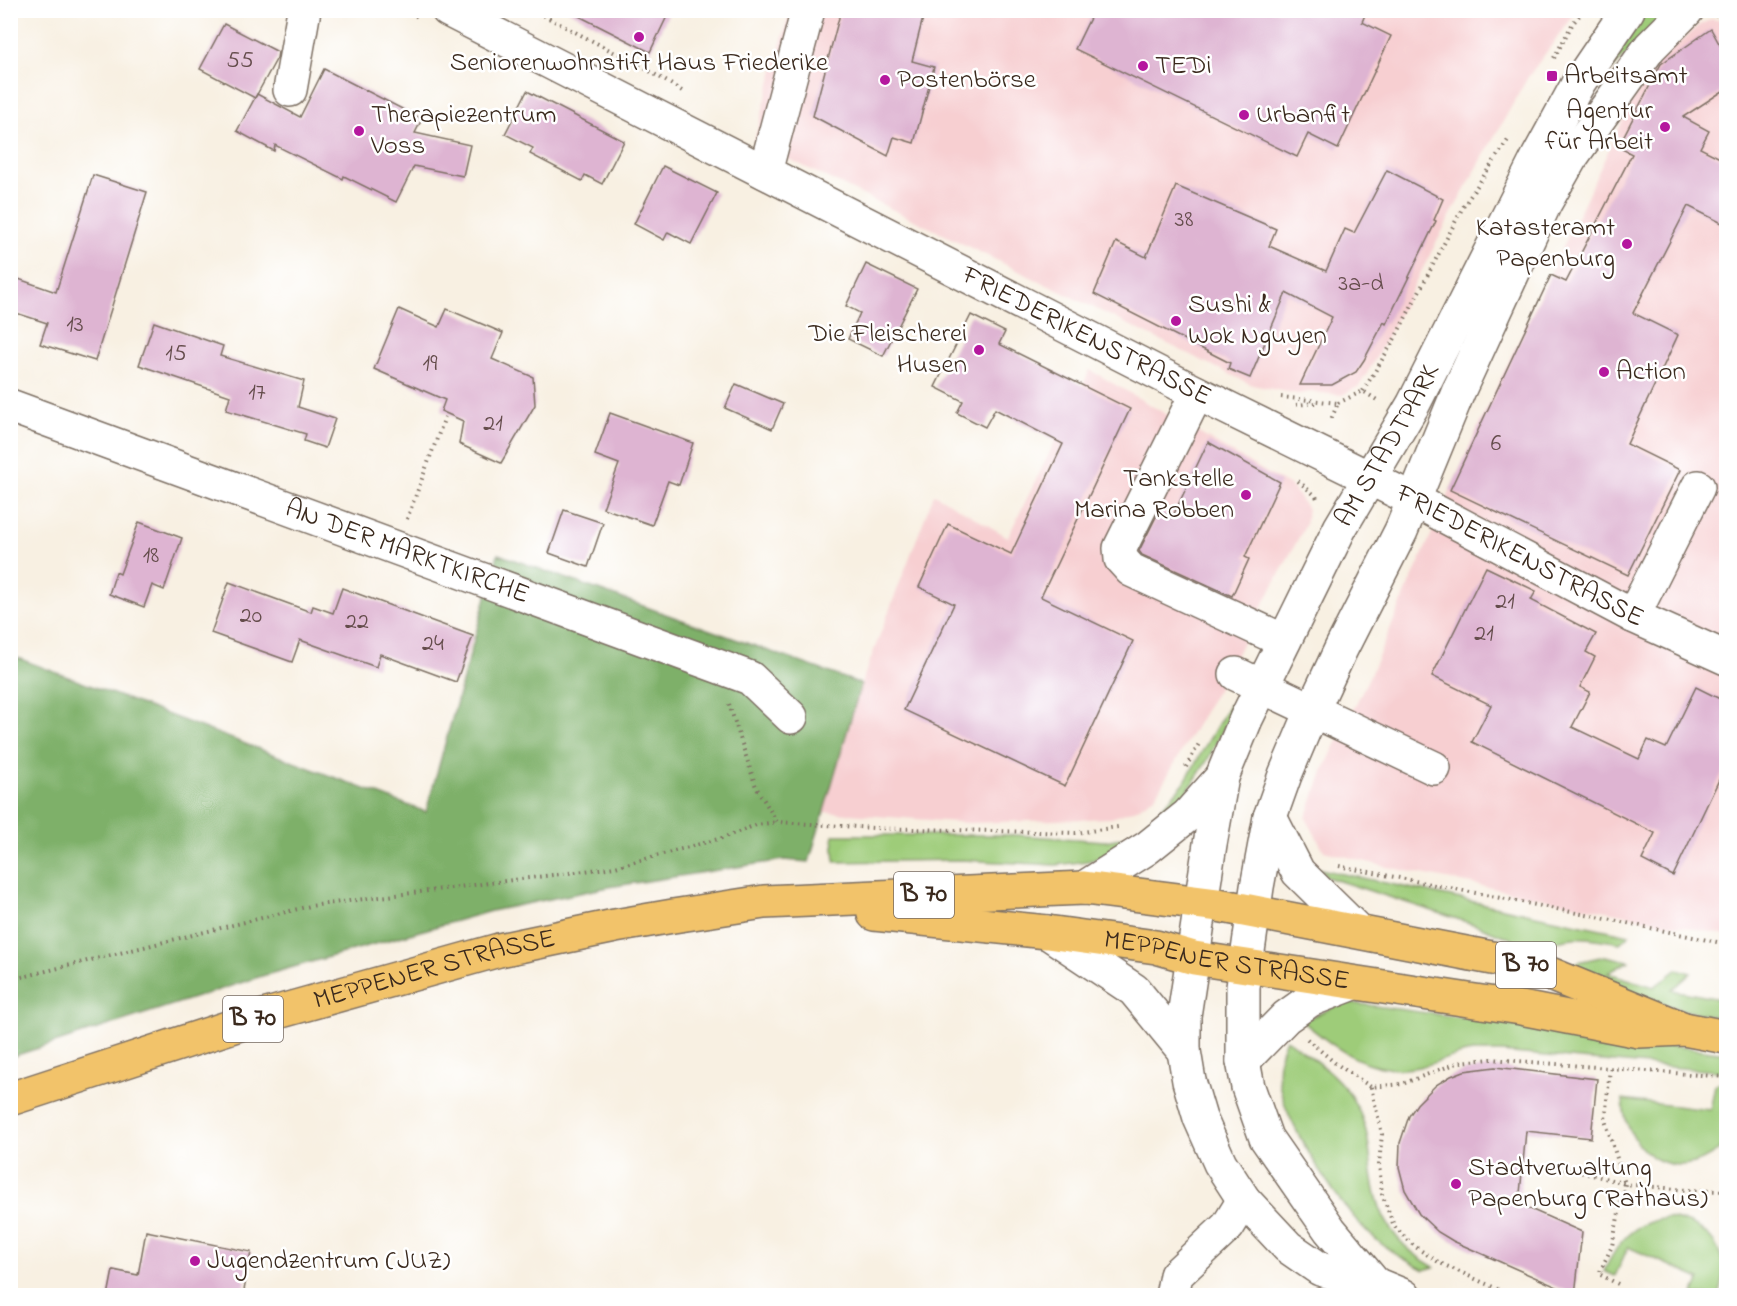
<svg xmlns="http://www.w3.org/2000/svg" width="1737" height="1306" font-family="'Indie Flower',sans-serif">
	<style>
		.built { fill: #f7cfd1 }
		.green { fill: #9ecc79; stroke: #6c7b4c; stroke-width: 1.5 }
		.forest { fill: #7eb069; stroke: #5c6d44; stroke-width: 1.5 }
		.building { fill: #deb4d2 }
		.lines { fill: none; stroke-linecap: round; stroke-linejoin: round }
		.minor-casing { stroke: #7d6f63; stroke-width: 36 }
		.major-casing { stroke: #7d6f63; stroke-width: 36 }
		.path { stroke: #7d6f63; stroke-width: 4; stroke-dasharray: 1.5 4.5; stroke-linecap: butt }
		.minor { stroke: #fff; stroke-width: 33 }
		.major { stroke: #f2c36a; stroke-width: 33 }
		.poi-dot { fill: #b5179e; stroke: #fff; stroke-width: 2 }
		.labels { text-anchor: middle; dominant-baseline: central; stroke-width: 5; stroke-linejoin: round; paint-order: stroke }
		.number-label { font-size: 24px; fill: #644c4b }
		.shield { fill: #fff; stroke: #766a62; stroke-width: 1.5 }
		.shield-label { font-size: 26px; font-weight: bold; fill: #3b2a1e }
		.poi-label { font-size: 27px; fill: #3b2a1e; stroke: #fff; text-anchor: start }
		.street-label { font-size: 27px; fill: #3b2a1e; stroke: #fff }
	</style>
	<rect width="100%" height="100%" fill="#fff"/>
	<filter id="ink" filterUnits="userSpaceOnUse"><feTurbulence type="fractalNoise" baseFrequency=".0167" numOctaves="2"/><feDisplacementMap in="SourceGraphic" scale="12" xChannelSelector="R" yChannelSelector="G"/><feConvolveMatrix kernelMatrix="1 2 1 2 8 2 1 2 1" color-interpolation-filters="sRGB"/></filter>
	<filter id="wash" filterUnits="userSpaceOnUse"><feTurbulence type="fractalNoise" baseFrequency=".008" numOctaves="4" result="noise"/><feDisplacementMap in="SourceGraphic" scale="24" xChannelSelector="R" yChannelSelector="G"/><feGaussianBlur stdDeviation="1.35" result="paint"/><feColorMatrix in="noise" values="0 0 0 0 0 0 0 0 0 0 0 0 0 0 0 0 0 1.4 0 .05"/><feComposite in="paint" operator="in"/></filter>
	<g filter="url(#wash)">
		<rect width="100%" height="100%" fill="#f8f0e2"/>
		<!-- built -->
		<g class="built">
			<polygon points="790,11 1577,11 1528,77 1454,209 1372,365 1359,386 1342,395 1310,392 1298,394 1252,385 754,142"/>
			<polygon points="1711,19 1726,21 1726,935 1387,867 1324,851 1306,818 1324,769 1370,675 1479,425 1629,107 1659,61 1700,25"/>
			<polygon points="1090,370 1293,488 1307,509 1305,526 1230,667 1168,775 1155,796 1137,809 1111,818 969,823 823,812 861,684 934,494 1008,537"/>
		</g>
		<!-- green -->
		<g class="green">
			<polygon points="1640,11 1657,11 1663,17 1611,70 1602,62"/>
			<polygon points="1229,705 1234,708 1207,761 1187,792 1151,830 1154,817 1184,783"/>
			<polygon points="833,835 1015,835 1105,841 1132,836 1136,840 1112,854 1088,861 1056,865 962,860 835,862"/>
			<path d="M1320,869L1629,935L1620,943C1586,937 1570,933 1537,949L1476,925L1327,877Z"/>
			<polygon points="1605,956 1629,961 1608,973 1654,987 1678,969 1691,973 1672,990 1720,999 1726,994 1726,1019 1683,1010 1648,999 1570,966 1578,962"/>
			<path d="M1345,1002L1726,1053V1072L1501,1052C1491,1052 1482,1052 1473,1052C1454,1054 1437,1063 1419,1067C1371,1077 1337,1049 1302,1021Z"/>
			<path d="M1286,1039C1312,1058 1341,1076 1356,1105C1374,1139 1367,1164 1377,1198C1385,1229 1407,1252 1434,1267L1424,1270C1405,1260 1387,1250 1371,1235C1341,1208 1291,1132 1281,1092C1276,1074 1278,1056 1286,1039Z"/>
			<path d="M1726,1082V1142C1685,1188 1625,1160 1623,1100L1710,1110L1715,1085L1718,1083Z"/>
			<path d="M1667,1218C1709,1223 1734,1255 1719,1295H1693L1700,1279L1628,1247L1615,1276L1604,1271C1619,1240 1632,1223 1667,1218Z"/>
		</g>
		<!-- forest -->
		<polygon class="forest" points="498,554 861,684 809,862 783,860 609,887 491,911 262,976 11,1057 10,655 426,812"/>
		<g id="blocks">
			<!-- building -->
			<g class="building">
				<polygon points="567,10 670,10 650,52"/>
				<polygon points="841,10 925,10 912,61 934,67 914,143 894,137 888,156 813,116"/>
				<polygon points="1094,10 1367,10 1362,22 1391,36 1338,149 1308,134 1297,157 1075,49"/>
				<polygon points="224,24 278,52 277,58 255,98 200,69"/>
				<polygon points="1711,29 1726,56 1726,89 1683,117 1709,131 1700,148 1726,161 1726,225 1688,206 1633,313 1678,335 1627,444 1680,470 1628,575 1450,490 1551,275 1566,282 1632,154 1618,147 1661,64"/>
				<polygon points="324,69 422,119 415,133 470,145 463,176 414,166 396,202 344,176 343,179 275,145 274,151 237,131 257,94 300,117"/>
				<polygon points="527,91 624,141 602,184 585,175 582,181 530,154 533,148 505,134"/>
				<polygon points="663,166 717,193 691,244 668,232 664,240 634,224"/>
				<polygon points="1387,170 1443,199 1434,220 1436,221 1386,324 1384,322 1364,360 1356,372 1332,385 1300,385 1332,317 1286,293 1250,378 1228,369 1230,363 1094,294 1116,242 1146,257 1176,186 1276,229 1269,246 1326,271 1345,229 1354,233"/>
				<polygon points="93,175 147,192 95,361 40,344 47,323 10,311 10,276 56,292"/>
				<polygon points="866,264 917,289 883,356 848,339 860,313 846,306"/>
				<polygon points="399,309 439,327 447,309 503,333 492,359 533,377 535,405 501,463 459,444 463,421 441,411 445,400 374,369"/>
				<polygon points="971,315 1005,332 999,344 1130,409 1041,597 1133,641 1065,786 904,710 954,604 919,587 948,524 1011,554 1063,444 995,409 985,427 957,413 963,401 935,387"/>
				<polygon points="154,322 223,346 220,356 304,381 298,407 335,419 325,448 304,441 306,434 226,410 230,396 139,365"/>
				<polygon points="736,384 783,404 772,429 725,408"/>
				<polygon points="610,413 693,443 679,485 668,481 652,525 603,508 619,464 595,455"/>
				<polygon points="1208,442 1280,482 1245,557 1249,559 1232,596 1142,555 1139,551 1159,511 1172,518"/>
				<polygon points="564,510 603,523 588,567 549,553"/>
				<polygon points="139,522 182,538 164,590 152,585 144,607 109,594 116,572 120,574"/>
				<polygon points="1486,567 1536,591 1531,600 1596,634 1586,652 1595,657 1580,687 1590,692 1572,727 1639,759 1648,740 1666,748 1696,687 1726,702 1726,765 1673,876 1642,860 1655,833 1472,742 1491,705 1432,676"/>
				<polygon points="229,582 311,612 313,606 333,613 342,588 473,636 456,682 380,654 376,667 300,640 292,662 211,633"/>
				<polygon points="1495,1067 1597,1079 1591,1138 1526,1131 1519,1204 1582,1232 1575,1295 1453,1241 1438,1232 1419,1214 1405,1190 1399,1167 1400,1143 1409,1116 1417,1104 1436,1085 1451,1076 1464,1071"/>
				<polygon points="146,1231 251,1252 243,1296 108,1296 113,1270 138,1275"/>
			</g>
		</g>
	</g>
	<g filter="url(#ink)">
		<use href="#blocks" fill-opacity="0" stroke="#7d6f63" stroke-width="1.5"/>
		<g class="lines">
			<defs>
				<g id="minor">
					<path id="s1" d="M448,10L1197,393L1414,500L1633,616L1726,658"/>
					<polyline points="290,90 304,10"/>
					<polyline points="765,172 808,10"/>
					<polyline points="1197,393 1120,548 1121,559 1131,570 1284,641"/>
					<path id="s2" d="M10,406L750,678L791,717"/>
					<polyline points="1633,616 1698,487"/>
					<polyline points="1236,674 1434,768"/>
					<polyline points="1270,817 1298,872 1358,931"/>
					<polyline points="1084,888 1147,848 1188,815 1222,777"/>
					<polyline points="1047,932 1134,990 1184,1051"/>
					<polyline points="1243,1061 1286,1017 1310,1000 1354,983"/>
					<polyline points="1375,1284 1330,1230 1266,1138 1248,1087 1243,1061 1243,987 1257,887 1270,817 1285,775 1312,711 1341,649 1401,531 1459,390 1545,203 1570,159 1650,47 1687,10"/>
					<polyline points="1172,1296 1176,1275 1228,1226 1244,1200"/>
					<path id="s3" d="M1404,1296L1375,1284L1320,1269L1288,1247L1244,1200L1220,1163L1200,1118L1189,1081L1184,1051V1016L1210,844L1222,777L1246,719L1340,528L1413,405L1538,157L1579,82L1628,10"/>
				</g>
				<g id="major">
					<path id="s4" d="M874,914L1047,932L1156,947L1194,958L1521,1008L1639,1031L1684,1029L1726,1037"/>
					<path id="s5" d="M10,1099L267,1015L499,950L615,926L673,916L764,902L1084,888L1218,905L1528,965L1684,1029"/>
				</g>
			</defs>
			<!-- minor casing -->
			<use href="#minor" class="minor-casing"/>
			<!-- major casing -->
			<use href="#major" class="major-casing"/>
			<!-- path -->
			<g class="path">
				<polyline points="405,10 418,17"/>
				<polyline points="533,10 646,69 682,91"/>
				<polyline points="1715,15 1726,17"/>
				<polyline points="1554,58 1573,23 1584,10"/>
				<polyline points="1363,391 1394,340 1463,207 1508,140"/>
				<polyline points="1281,397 1338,403 1330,422"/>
				<polyline points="1338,403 1363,391 1380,402"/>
				<polyline points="1296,405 1315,403"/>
				<polyline points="1298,481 1316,496 1318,501"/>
				<polyline points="407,519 445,417"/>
				<polyline points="729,704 756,787 777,822 873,828 1076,833 1118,827"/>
				<polyline points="1186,767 1200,742"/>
				<polyline points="1339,866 1627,923 1726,944"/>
				<polyline points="10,980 310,906 615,867 722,838 756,825 777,822"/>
				<polyline points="1307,1039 1335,1063 1371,1087 1402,1084 1460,1062 1491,1059 1726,1077"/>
				<polyline points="1371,1087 1382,1134 1379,1164 1382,1194 1394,1226 1414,1246 1440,1263 1513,1296"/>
				<path d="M1522,1165C1558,1167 1590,1173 1625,1184L1605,1120L1610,1068"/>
				<polyline points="1618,1284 1599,1274 1612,1246 1625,1184 1686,1190 1726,1191"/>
			</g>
			<!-- minor -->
			<use href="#minor" class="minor"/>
			<!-- major -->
			<use href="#major" class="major"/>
		</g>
	</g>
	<!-- markers -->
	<g class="poi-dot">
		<circle cx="639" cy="37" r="6"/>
		<circle cx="1143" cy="66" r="6"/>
		<rect x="1546" y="70" width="12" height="12" rx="3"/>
		<circle cx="885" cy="80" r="6"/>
		<circle cx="1244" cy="115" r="6"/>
		<circle cx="1665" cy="127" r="6"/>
		<circle cx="359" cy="131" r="6"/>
		<circle cx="1627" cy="244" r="6"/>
		<circle cx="1176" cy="321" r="6"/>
		<circle cx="979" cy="350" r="6"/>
		<circle cx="1604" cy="372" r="6"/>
		<circle cx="1246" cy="495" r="6"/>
		<circle cx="1456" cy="1184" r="6"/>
		<circle cx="195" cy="1261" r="6"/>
	</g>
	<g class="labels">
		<!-- number labels -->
		<g class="number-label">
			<text x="240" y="61">55</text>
			<text x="1184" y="220">38</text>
			<text x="1361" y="284">3a-d</text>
			<text x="75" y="325">13</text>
			<text x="176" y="354">15</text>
			<text x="430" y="364">19</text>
			<text x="257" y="393">17</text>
			<text x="493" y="424">21</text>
			<text x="1496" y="444">6</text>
			<text x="151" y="556">18</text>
			<text x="1505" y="602">21</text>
			<text x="251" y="616">20</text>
			<text x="357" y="622">22</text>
			<text x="1484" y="634">21</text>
			<text x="433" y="644">24</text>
		</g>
		<!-- shield labels -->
		<g class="shield">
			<rect x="894" y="872" width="60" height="46" rx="4.5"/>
			<rect x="1496" y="942" width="60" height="46" rx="4.5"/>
			<rect x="223" y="996" width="60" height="46" rx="4.5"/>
		</g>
		<g class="shield-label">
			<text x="924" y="895">B 70</text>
			<text x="1526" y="965">B 70</text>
			<text x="253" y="1019">B 70</text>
		</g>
		<!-- poi labels -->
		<g class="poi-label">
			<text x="639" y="63" text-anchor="middle">Seniorenwohnstift Haus Friederike</text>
			<text x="1155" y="66">TEDi</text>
			<text x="1564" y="76">Arbeitsamt</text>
			<text x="897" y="80">Postenbörse</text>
			<text x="1653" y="111" text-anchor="end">Agentur<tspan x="1653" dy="31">für Arbeit</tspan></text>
			<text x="371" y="115">Therapiezentrum<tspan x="371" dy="31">Voss</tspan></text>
			<text x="1256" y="115">Urbanfit</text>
			<text x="1615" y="228" text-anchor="end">Katasteramt<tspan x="1615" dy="31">Papenburg</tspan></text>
			<text x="1188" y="305">Sushi &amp;<tspan x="1188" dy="31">Wok Nguyen</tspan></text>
			<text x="967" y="334" text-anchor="end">Die Fleischerei<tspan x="967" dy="31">Husen</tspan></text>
			<text x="1616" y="372">Action</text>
			<text x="1234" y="479" text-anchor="end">Tankstelle<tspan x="1234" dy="31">Marina Robben</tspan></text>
			<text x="1468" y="1168">Stadtverwaltung<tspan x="1468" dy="31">Papenburg (Rathaus)</tspan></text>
			<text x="207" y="1261">Jugendzentrum (JUZ)</text>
		</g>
		<!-- street labels -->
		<g class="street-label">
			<text stroke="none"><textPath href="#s1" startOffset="717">FRIEDERIKENSTRASSE</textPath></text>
			<text stroke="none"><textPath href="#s3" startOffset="1002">AM STADTPARK</textPath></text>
			<text stroke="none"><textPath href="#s2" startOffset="423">AN DER MARKTKIRCHE</textPath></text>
			<text stroke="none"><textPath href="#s1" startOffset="1203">FRIEDERIKENSTRASSE</textPath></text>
			<text stroke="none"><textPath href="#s4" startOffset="356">MEPPENER STRASSE</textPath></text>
			<text stroke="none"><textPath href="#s5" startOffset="444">MEPPENER STRASSE</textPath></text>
		</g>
	</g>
	<!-- margin -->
	<rect width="1737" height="1306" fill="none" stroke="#fff" stroke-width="36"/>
</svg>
